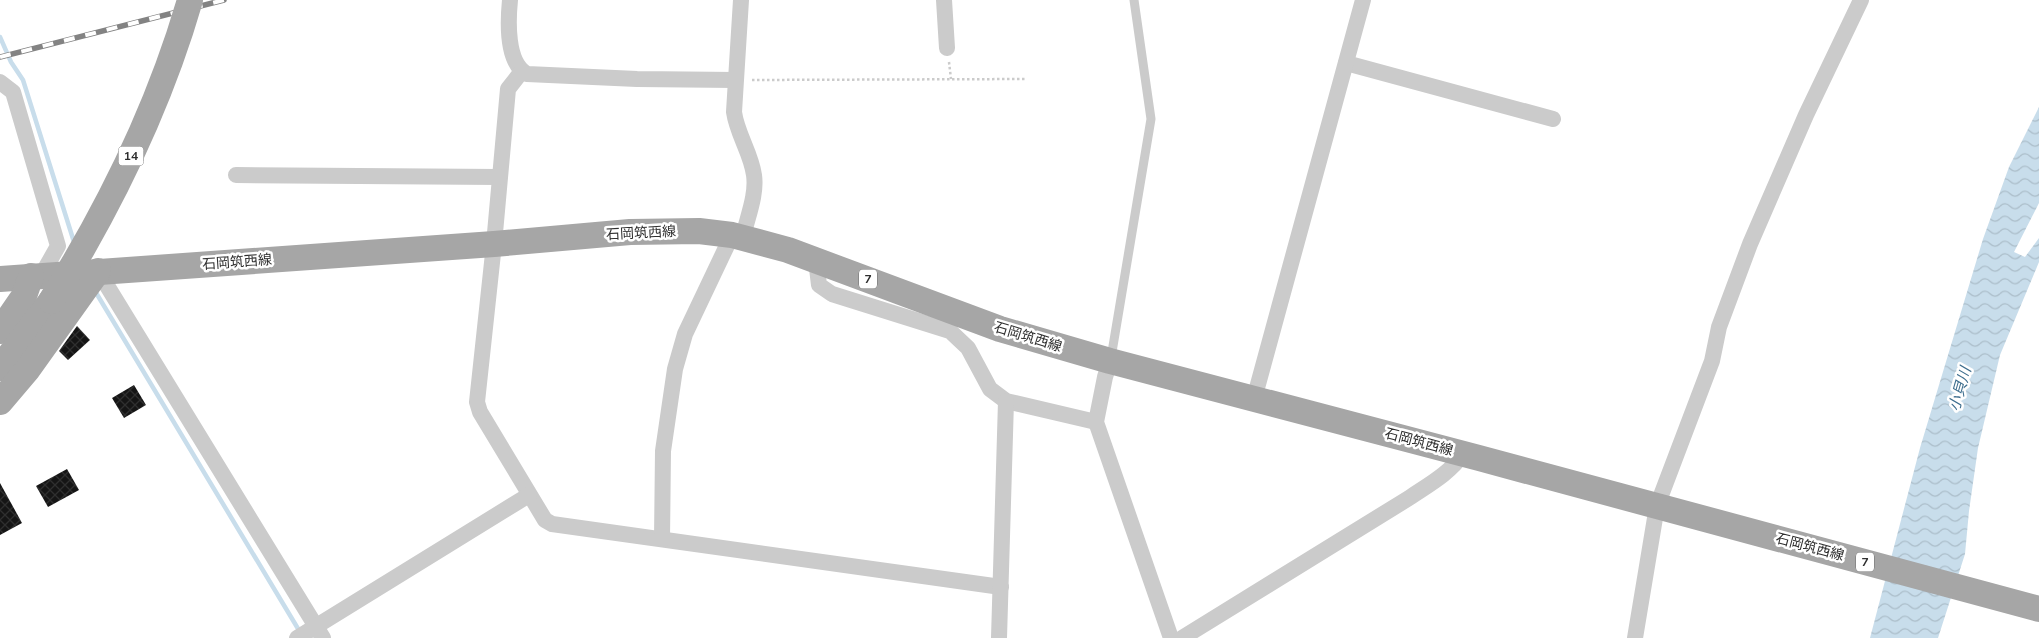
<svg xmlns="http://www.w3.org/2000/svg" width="2039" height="638" font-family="'Nunito Sans','Noto Sans JP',sans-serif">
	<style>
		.water { fill: url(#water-waves) }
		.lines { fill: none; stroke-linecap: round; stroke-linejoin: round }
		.stream { stroke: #c8ddeb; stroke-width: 4.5 }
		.building { fill: url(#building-cross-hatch) }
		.path { stroke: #cbcbcb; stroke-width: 2.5; stroke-dasharray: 2.5 2.5; stroke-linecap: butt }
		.lane { stroke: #cbcbcb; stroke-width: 9 }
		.street { stroke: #cbcbcb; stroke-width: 16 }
		.primary { stroke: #a6a6a6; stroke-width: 26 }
		.rail-casing { stroke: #838383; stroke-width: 5.5 }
		.rail { stroke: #fff; stroke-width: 4; stroke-dasharray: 11; stroke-linecap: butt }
		.primary-bridge { stroke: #a6a6a6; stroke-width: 26 }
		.labels { text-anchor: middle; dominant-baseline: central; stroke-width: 5; stroke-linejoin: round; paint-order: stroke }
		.shield { fill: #fff; stroke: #6d6d6d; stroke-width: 1 }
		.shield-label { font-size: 12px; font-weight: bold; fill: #2e2e2e }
		.street-label { font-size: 14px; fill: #2e2e2e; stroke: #fff }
		.water-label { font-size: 15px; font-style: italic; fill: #3e6e8e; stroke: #fff }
	</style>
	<defs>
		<pattern id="water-waves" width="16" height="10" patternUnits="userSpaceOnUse" patternTransform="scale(1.25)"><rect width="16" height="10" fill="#c8ddeb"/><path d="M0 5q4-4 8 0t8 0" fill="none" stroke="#acbeca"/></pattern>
		<pattern id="building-cross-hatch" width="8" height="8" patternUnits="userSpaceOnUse" patternTransform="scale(1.25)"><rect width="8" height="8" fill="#151515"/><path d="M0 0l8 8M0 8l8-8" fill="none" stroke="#2f2f2f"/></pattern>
	</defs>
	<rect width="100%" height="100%" fill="#fff"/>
	<!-- water -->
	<polygon class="water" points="2039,107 2039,203 2014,252 2025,257 2039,238 2039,262 2000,355 1978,448 1969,511 1965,554 1938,638 1870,638 1920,448 1983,239 2009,167"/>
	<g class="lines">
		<!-- stream -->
		<g class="stream">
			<polyline points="0,37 11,62 23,80 74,242"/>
			<polyline points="95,291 300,632"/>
		</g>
	</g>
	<!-- building -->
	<g class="building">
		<polygon points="77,326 90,340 68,360 59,351"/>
		<polygon points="134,385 146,405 124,418 112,398"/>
		<polygon points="67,469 79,490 48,507 36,486"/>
		<polygon points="0,483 22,523 0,535"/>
	</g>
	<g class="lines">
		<!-- path -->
		<g class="path">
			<polyline points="949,62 951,79"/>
			<polyline points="752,80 1027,79"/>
		</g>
		<!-- lane -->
		<polyline class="lane" points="1111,358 1151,119 1134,0"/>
		<!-- street -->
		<g class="street">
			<path d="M510,0C508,20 506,63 527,74L637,79L735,80"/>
			<path d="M741,0L734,112C737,134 751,153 754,175C757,195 747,218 743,237"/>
			<polyline points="944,0 947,48"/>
			<polyline points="1346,63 1553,119"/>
			<polyline points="522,71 508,89 494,244 477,402 480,412 545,520 552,524 1001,587"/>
			<polyline points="0,82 13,92 58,246 41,276"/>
			<polyline points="236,175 499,177"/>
			<polyline points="816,260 819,285 832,294 950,331 968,348 990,389 1006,401 1096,422"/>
			<polyline points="98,271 323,638"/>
			<polyline points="1110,361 1105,377 1096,422 1171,638"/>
			<polyline points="1254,399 1363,0"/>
			<polyline points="662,539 663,451 675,369 685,334 732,235"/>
			<polyline points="297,638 529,495"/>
			<polyline points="999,638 1006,401"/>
			<path d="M1182,638L1409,498C1428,485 1449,474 1463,454"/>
			<polyline points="1635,638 1657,506 1712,361 1719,327 1750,244 1806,115 1861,0"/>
		</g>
		<!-- primary -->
		<g class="primary">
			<polyline points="0,279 494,244 630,232 699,231 732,235 788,250 1000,329 1110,361 1479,458 2039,609"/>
			<polyline points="0,331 24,296 31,276"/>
			<polyline points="0,368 51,301"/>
			<polyline points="0,402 28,369 98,271"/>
		</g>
		<defs>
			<polyline id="rail" points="0,57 224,0"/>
		</defs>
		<!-- rail casing -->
		<use href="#rail" class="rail-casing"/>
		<!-- rail -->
		<use href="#rail" class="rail"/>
		<!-- primary-bridge -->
		<path class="primary-bridge" d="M51,301C110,207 159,107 190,0"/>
	</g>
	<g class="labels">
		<!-- shield labels -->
		<g class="shield">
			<rect x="118.5" y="146.5" width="25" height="19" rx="4"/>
			<rect x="859" y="269.5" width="18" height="19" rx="4"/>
			<rect x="1856" y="552.5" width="18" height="19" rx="4"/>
		</g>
		<g class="shield-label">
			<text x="131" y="156">14</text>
			<text x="868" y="279">7</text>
			<text x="1865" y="562">7</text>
		</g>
		<!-- street labels -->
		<g class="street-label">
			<text transform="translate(641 233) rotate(-3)">石岡筑西線</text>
			<text transform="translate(237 262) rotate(-4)">石岡筑西線</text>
			<text transform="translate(1028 337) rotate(17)">石岡筑西線</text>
			<text transform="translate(1419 442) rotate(15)">石岡筑西線</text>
			<text transform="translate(1810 547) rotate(15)">石岡筑西線</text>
		</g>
		<!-- water labels -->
		<g class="water-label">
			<text transform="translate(1960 389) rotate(-74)">小貝川</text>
		</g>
	</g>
</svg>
